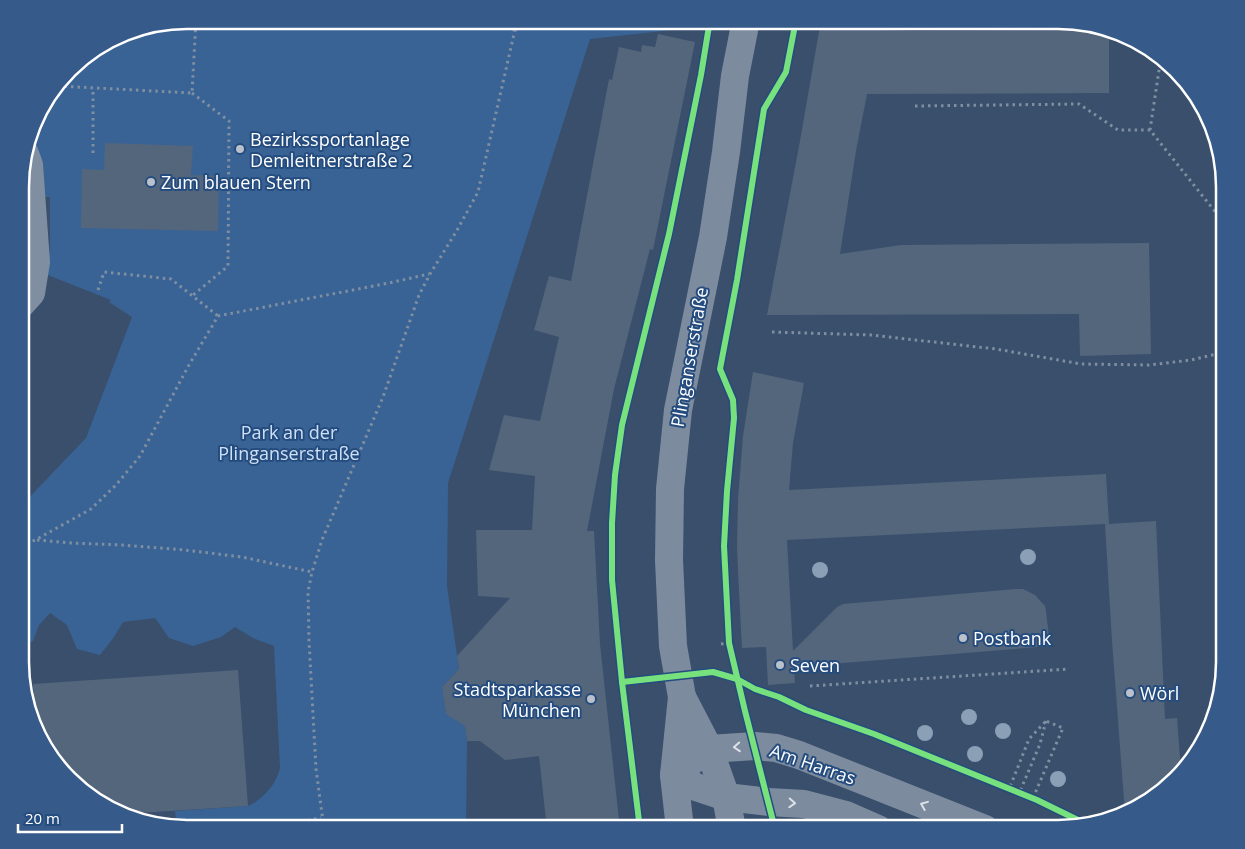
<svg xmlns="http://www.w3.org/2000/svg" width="1245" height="849" font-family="'Open Sans',sans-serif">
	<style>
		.green { fill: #396395 }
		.building { fill: #54667c }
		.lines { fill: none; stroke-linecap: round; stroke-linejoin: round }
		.path { stroke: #7f8fa1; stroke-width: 3; stroke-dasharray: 2.5 4; stroke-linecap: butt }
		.minor { stroke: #7f8fa1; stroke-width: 28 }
		.major { stroke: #7d8b9f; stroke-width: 28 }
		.cycleway-casing { stroke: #254c7f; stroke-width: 9 }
		.cycleway { stroke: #77e17e; stroke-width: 6 }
		.tree { fill: #8b9fb7 }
		.oneway { stroke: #dee2e7 }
		.poi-dot { fill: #bac1cb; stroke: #254c7f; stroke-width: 2 }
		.labels { text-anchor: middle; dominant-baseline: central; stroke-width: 4; stroke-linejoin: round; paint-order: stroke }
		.poi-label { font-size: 18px; fill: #fff; stroke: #254c7f; text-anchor: start }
		.street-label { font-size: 18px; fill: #fff; stroke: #254c7f }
		.park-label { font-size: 18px; fill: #cee0f5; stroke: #254c7f }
		.rim { fill: none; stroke: #fff; stroke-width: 2.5 }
	</style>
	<rect width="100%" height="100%" fill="#394f6b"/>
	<!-- green -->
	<path class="green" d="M187,20H691L690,28L590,39L448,483L447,586L459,669L442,687L446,713L465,726L467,741L466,829H177L175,811L248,806C263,799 276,785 280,768L274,646L253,638L235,627L221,637L193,646L169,638L155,618L123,622L114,637L100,655L77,649L67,625L50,613L39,625L33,641L21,646V506L86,438L132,317L109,302L111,300L45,274L50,249V197H45L21,166L37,113L77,62L123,33Z"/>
	<!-- building -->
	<g class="building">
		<polygon points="821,20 883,20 881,30 916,31 1109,30 1109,93 867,94 856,151 840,254 901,245 1149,243 1151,354 1080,356 1079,314 767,315 800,141"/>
		<polygon points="658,34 695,42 653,250 650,249 614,389 587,531 594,531 600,644 620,829 547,829 539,756 505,760 480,741 467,741 465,726 446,714 442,687 459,669 457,656 510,598 478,596 476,530 532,530 535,476 489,470 504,415 540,421 559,337 534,330 549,276 571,281 609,79 612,80 619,47 641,52 642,45 655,47"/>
		<polygon points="105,143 193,146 191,175 219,176 218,231 81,228 82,169 104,170"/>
		<polygon points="753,372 804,383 793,443 789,490 1106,474 1109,524 1156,521 1165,719 1177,718 1181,772 1132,812 1125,813 1112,641 1105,524 787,540 793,651 837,607 843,604 1016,589 1023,589 1035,595 1045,606 1046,611 1050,646 794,667 795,683 768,685 766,647 742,648 739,591 737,547 738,499 743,436"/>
		<polygon points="238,670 248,806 123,814 86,795 43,746 35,725 33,684"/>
	</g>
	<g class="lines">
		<!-- path -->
		<g class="path">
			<polyline points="515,31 522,20"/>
			<polyline points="1161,57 1150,130 1217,214 1225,254"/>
			<polyline points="58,86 192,93 196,20"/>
			<polyline points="192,93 229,121 228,266 192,296"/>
			<polyline points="915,106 1079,104 1118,130 1150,130"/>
			<polyline points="93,153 93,88"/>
			<polyline points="98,290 104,272 171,279 218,316"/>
			<polyline points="772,332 871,335 996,349 1081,364 1149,365 1191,360 1225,352"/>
			<polyline points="37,540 71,543 122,545 185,550 242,557 312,572"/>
			<polyline points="21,547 37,539 91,509 116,485 140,456 189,365 218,316 389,283 429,274"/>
			<polyline points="721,644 729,643"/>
			<polyline points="810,686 1069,669"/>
			<polyline points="1008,792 1029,739 1046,721"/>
			<polyline points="1018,796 1040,744 1046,721"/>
			<polyline points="1033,798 1063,728 1046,721"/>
			<polyline points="263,829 321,818"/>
			<polyline points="324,829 316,769 309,641 308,592 312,572 322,540 383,397 419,295 430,274 456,232 478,192 514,34 515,20"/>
		</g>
		<!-- minor -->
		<polyline class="minor" points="21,304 31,293 36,262 29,165 25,154"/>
		<!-- major -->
		<g class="major">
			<polyline points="682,697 709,749 726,797 732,829"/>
			<polyline points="674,775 693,760 709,749 755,746 776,748 799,755 985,829"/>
			<polyline points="674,775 696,787 726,797 769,802 804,804 846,815 878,829"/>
			<polyline points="680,829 674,775 682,697 673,646 669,560 670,489 678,410 713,237 726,152 735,76 746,20"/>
		</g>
		<defs>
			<g id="cycleway">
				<polyline points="622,682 713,672 737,679 755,689 779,697 806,710 874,734 1037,800 1084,823"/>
				<polyline points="640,829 622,682 612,580 612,523 615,475 622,425 669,234 701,75 710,20"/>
				<polyline points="775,829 745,711 729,643 724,546 727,491 734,418 733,400 720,369 737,280 764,109 786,72 796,20"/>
			</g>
		</defs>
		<!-- cycleway casing -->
		<use href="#cycleway" class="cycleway-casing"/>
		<!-- cycleway -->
		<use href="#cycleway" class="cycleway"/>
	</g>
	<!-- trees -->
	<g class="tree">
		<circle cx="1028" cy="557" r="8"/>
		<circle cx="820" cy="570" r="8"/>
		<circle cx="969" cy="717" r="8"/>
		<circle cx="1003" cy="731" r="8"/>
		<circle cx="925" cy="733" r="8"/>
		<circle cx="975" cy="754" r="8"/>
		<circle cx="1058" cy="779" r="8"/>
	</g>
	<!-- one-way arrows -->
	<defs><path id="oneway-chevron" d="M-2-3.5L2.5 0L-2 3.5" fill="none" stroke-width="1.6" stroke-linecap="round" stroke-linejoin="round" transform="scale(1.25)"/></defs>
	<g class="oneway">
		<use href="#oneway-chevron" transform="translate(737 747) rotate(176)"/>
		<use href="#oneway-chevron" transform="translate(792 803) rotate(3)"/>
		<use href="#oneway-chevron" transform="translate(924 805) rotate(-158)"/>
	</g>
	<!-- markers -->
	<g class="poi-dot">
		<circle cx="240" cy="149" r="5"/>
		<circle cx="151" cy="182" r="5"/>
		<circle cx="963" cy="638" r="5"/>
		<circle cx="780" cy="665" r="5"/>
		<circle cx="1130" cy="693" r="5"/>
		<circle cx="591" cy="699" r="5"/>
	</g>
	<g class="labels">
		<!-- poi labels -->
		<g class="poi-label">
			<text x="250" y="139">Bezirkssportanlage<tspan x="250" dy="21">Demleitnerstraße 2</tspan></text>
			<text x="161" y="182">Zum blauen Stern</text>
			<text x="973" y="638">Postbank</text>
			<text x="790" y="665">Seven</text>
			<text x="581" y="689" text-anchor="end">Stadtsparkasse<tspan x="581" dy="21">München</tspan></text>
			<text x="1140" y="693">Wörl</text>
		</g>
		<!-- street labels -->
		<g class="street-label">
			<text transform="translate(689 357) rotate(-80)">Plinganserstraße</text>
			<text transform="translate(813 764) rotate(19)">Am Harras</text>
		</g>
		<!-- park labels -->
		<g class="park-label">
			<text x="289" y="432">Park an der<tspan x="289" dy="21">Plinganserstraße</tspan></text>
		</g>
	</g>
	<!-- crop -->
	<path d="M0 0H1245V849H0ZM187 29H1058A158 158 0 0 1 1216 187V662A158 158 0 0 1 1058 820H187A158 158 0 0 1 29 662V187A158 158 0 0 1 187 29Z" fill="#365a89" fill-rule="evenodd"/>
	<path class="rim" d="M187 29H1058A158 158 0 0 1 1216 187V662A158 158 0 0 1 1058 820H187A158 158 0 0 1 29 662V187A158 158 0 0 1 187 29Z"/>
	<!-- scale -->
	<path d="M18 824v8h104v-8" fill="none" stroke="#ffffff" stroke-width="2.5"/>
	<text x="25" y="824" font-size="15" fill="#ffffff" stroke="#254c7f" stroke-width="4" paint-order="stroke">20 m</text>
</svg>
